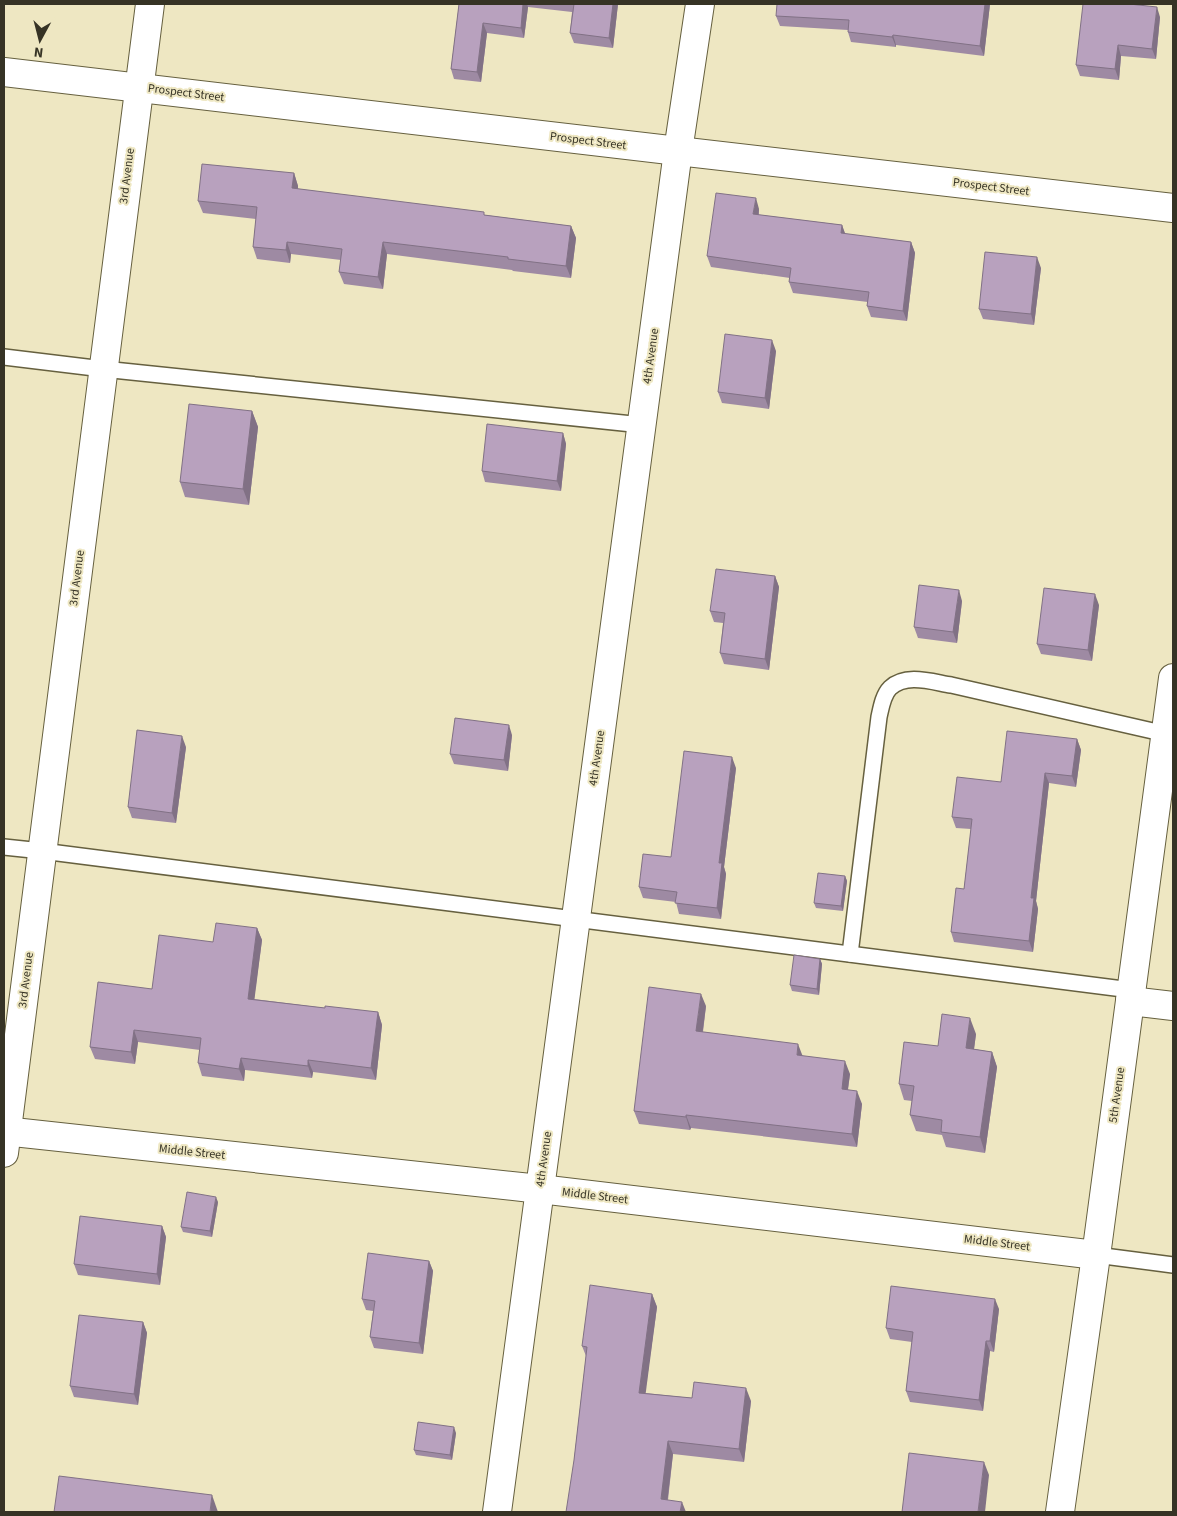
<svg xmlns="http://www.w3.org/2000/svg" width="1177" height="1516" font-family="'Source Sans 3',sans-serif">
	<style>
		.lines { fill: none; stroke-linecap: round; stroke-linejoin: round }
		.lane-casing { stroke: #66603f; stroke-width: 18 }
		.street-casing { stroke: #66603f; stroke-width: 30 }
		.lane { stroke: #fff; stroke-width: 15 }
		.street { stroke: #fff; stroke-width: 28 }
		.wall { fill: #9e8aa3 }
		.shaded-wall { fill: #817185 }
		.building { fill: #b8a1be; stroke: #817185 }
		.labels { text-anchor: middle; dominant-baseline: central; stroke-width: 4; stroke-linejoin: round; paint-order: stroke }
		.street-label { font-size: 12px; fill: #363325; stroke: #eee7c2 }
	</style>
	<rect width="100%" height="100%" fill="#eee7c2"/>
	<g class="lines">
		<defs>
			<g id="lane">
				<polyline points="4,357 103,369 642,425"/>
				<polyline points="4,847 42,851 1131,990"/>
				<path d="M850,954L879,717C881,708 883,695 890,688C906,673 932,682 951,685L1166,734"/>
				<polyline points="1096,1255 1173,1265"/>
			</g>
			<g id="street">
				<polyline points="4,72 678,151 1173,208"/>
				<polyline points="1130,1001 1173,1006"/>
				<polyline points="4,1131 540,1189 1096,1255"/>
				<polyline points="4,1153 150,4"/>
				<polyline points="497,1512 678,151 700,4"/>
				<polyline points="1060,1512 1098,1241 1173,678"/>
			</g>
		</defs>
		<!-- lane casing -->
		<use href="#lane" class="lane-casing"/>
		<!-- street casing -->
		<use href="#street" class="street-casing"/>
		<!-- lane -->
		<use href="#lane" class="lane"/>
		<!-- street -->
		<use href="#street" class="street"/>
	</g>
	<!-- wall -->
	<g class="wall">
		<polygon points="459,4 618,4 613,48 574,43 570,33 572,12 528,7 524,38 487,33 481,82 454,79 451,69"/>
		<polygon points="990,4 984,56 896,45 896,47 851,42 848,32 848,30 780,26 776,16"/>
		<polygon points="1160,17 1156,59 1121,56 1119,80 1080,76 1076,65"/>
		<polygon points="294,173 298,186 298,189 485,215 571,226 576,238 571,278 513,271 512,270 387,254 383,289 344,284 339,272 341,260 291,254 290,263 257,259 253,247 256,219 203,213 198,201"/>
		<polygon points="759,209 759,215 842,225 845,234 911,242 915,253 907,321 871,317 867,306 868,302 793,293 789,282 790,278 711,267 707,256"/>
		<polygon points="1041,268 1034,325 983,319 979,309"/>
		<polygon points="776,351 769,409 722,403 718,392"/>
		<polygon points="252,411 258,427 249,505 185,497 180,482"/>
		<polygon points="563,433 566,444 561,491 485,482 482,471"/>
		<polygon points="775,576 779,587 769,670 724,664 720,653 723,623 714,622 710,611"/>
		<polygon points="962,601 957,643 918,638 914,627"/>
		<polygon points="1099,605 1092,661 1041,654 1037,644"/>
		<polygon points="512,735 508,771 454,764 450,754"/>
		<polygon points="1077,739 1081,750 1076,787 1049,783 1036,901 1038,909 1033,952 954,942 951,932 964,889 971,829 956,828 952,817 1001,782"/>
		<polygon points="186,747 176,823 132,818 128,807"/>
		<polygon points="736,768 724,867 726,874 721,919 679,914 676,902 643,898 639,887 671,857"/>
		<polygon points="845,876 847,881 843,911 816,908 814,903"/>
		<polygon points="257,928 262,940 254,999 325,1008 378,1012 382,1025 376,1080 313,1072 312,1078 245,1070 244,1081 202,1076 198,1063 200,1050 138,1042 135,1064 95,1059 90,1047 152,989 213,942"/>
		<polygon points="820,959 822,964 819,995 792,991 790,985"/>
		<polygon points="706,1006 703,1032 803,1056 850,1074 848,1090 862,1104 857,1147 691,1128 690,1130 639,1124 634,1111"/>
		<polygon points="976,1034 974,1049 992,1052 997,1067 985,1153 946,1147 942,1135 916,1131 910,1115 912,1101 904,1100 899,1084 938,1046"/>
		<polygon points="218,1202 212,1237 183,1232 181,1227"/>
		<polygon points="162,1226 166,1237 160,1285 78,1275 74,1264"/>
		<polygon points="429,1261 433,1271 423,1354 374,1348 370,1337 373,1311 366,1310 362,1299"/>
		<polygon points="652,1294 657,1307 645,1393 692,1398 751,1401 744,1462 673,1454 668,1500 574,1460 586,1356 582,1346"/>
		<polygon points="999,1309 994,1352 990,1351 983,1411 910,1402 906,1391 912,1342 890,1339 886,1328"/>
		<polygon points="143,1322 147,1333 138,1405 74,1397 70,1386"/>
		<polygon points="456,1433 452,1460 416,1455 414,1450"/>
	</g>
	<!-- shaded-wall -->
	<g class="shaded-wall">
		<polygon points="523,4 527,4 528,7 524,38 521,28"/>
		<polygon points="613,4 618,4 613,48 609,38"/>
		<polygon points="985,4 990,4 984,56 980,46"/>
		<polygon points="1157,7 1160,17 1156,59 1152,49"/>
		<polygon points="483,23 487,33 481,82 477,72"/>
		<polygon points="893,35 896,45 896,47 892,37"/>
		<polygon points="1118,45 1121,56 1119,80 1115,69"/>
		<polygon points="294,173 298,186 297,200 292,188"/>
		<polygon points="756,198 759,209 757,225 753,214"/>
		<polygon points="842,225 846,236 841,233"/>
		<polygon points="571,226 576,238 571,278 566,266"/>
		<polygon points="287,242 291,254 290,263 286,250"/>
		<polygon points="383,242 387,254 383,289 378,277"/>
		<polygon points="911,242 915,253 907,321 903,311"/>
		<polygon points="1037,257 1041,268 1034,325 1031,314"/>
		<polygon points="772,340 776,351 769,409 765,398"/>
		<polygon points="252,411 258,427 249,505 243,489"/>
		<polygon points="563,433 566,444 561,491 557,481"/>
		<polygon points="775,576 779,587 769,670 765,659"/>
		<polygon points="959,590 962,601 957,643 953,632"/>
		<polygon points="1095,594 1099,605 1092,661 1088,650"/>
		<polygon points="509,725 512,735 508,771 504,760"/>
		<polygon points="182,736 186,747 176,823 172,813"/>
		<polygon points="1077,739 1081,750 1076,787 1072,776"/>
		<polygon points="732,757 736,768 724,867 726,874 721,919 717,908 719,863"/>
		<polygon points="1045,773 1049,783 1036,901 1038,909 1033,952 1029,941 1031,898"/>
		<polygon points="845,876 847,881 843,911 841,906"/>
		<polygon points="257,928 262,940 253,1011 248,999"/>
		<polygon points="820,959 822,964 819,995 817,989"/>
		<polygon points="701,994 706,1006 701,1044 696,1031"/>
		<polygon points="378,1012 382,1025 376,1080 371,1068"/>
		<polygon points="970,1018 976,1034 972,1064 966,1048"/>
		<polygon points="134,1030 138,1042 135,1064 131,1052"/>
		<polygon points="798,1044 803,1057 797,1055"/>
		<polygon points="992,1052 997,1067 985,1153 980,1137"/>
		<polygon points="241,1058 245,1070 244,1081 239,1069"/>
		<polygon points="308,1060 313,1072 312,1078 308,1066"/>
		<polygon points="845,1061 850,1074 846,1102 842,1089"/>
		<polygon points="857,1091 862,1104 857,1147 852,1134"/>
		<polygon points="686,1115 691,1128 690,1130 686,1117"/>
		<polygon points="216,1197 218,1202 212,1237 210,1231"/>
		<polygon points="162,1226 166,1237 160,1285 157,1274"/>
		<polygon points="429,1261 433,1271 423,1354 419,1343"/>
		<polygon points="652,1294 657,1307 644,1406 639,1393"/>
		<polygon points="995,1299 999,1309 994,1352 990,1341"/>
		<polygon points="143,1322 147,1333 138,1405 134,1394"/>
		<polygon points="986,1341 990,1351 983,1411 979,1400"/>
		<polygon points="746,1388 751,1401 744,1462 739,1449"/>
		<polygon points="454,1427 456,1433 452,1460 450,1455"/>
		<polygon points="668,1441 673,1454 666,1512 661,1499"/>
		<polygon points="984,1462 989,1475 985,1512 978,1512"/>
		<polygon points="212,1495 218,1512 210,1512"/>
		<polygon points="682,1502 686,1512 680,1512"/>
	</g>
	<!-- building -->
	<g class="building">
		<polygon points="459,4 523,4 521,28 483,23 477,72 451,69"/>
		<polygon points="574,4 613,4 609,38 570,33"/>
		<polygon points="777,4 985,4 980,46 893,35 892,37 848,32 849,20 776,16"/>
		<polygon points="1083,4 1129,4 1157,7 1152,49 1118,45 1115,69 1076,65"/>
		<polygon points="202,164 294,173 292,188 484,212 484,215 571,226 566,266 508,259 508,257 383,242 378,277 339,272 342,249 287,242 286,250 253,247 257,207 198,201"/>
		<polygon points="716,193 756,198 753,214 842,225 841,233 911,242 903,311 867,306 869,292 789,282 791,268 707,256"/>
		<polygon points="985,252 1037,257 1031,314 979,309"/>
		<polygon points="725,334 772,340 765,398 718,392"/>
		<polygon points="189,404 252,411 243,489 180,482"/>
		<polygon points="487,424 563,433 557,481 482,471"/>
		<polygon points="716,569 775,576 765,659 720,653 725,613 710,611"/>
		<polygon points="919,585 959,590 953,632 914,627"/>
		<polygon points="1044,588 1095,594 1088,650 1037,644"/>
		<polygon points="455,718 509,725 504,760 450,754"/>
		<polygon points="137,730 182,736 172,813 128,807"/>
		<polygon points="1007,731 1077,739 1072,776 1045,773 1031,898 1034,898 1029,941 951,932 956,888 964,889 972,819 952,817 957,777 1001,782"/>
		<polygon points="684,751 732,757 719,863 722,863 717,908 675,903 677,892 639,887 643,854 671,857"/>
		<polygon points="818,873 845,876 841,906 814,903"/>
		<polygon points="216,923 257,928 248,999 325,1008 325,1006 378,1012 371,1068 308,1060 308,1066 241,1058 239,1069 198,1063 201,1038 134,1030 131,1052 90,1047 98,982 152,989 159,935 213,942"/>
		<polygon points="794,955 820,959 817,989 790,985"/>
		<polygon points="649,987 701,994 696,1031 798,1044 797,1055 845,1061 842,1089 857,1091 852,1134 686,1115 686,1117 634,1111"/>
		<polygon points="942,1014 970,1018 966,1048 992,1052 980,1137 941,1132 942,1120 910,1115 914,1086 899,1084 904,1042 938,1046"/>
		<polygon points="187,1192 216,1197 210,1231 181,1227"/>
		<polygon points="80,1216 162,1226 157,1274 74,1264"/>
		<polygon points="368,1253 429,1261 419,1343 370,1337 375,1301 362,1299"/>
		<polygon points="590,1285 652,1294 639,1393 692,1398 694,1382 746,1388 739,1449 668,1441 661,1499 682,1502 680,1512 566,1512 574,1460 587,1347 582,1346"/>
		<polygon points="891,1286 995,1299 990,1341 986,1341 979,1400 906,1391 913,1332 886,1328"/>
		<polygon points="79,1315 143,1322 134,1394 70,1386"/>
		<polygon points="418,1422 454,1427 450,1455 414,1450"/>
		<polygon points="909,1453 984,1462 978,1512 902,1512"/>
		<polygon points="59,1476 212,1495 210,1512 54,1512"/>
	</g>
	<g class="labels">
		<!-- street labels -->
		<g class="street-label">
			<text transform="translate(186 93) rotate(7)">Prospect Street</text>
			<text transform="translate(588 141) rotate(7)">Prospect Street</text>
			<text transform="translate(127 176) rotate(-83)">3rd Avenue</text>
			<text transform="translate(991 187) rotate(7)">Prospect Street</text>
			<text transform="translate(651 356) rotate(-82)">4th Avenue</text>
			<text transform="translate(77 578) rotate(-83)">3rd Avenue</text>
			<text transform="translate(597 758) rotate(-82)">4th Avenue</text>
			<text transform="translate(26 980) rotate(-83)">3rd Avenue</text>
			<text transform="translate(1117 1095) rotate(-82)">5th Avenue</text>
			<text transform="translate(192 1152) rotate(6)">Middle Street</text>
			<text transform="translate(544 1159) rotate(-82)">4th Avenue</text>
			<text transform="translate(595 1196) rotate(7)">Middle Street</text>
			<text transform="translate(997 1243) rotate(7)">Middle Street</text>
		</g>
	</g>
	<!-- border -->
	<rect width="1177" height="1516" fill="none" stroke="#363325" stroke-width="10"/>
	<!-- north arrow -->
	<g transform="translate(40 40) rotate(187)" stroke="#eee7c2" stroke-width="4" paint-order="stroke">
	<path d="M0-4L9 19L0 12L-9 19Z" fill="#363325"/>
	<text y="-8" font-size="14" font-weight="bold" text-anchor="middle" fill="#363325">N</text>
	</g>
</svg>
